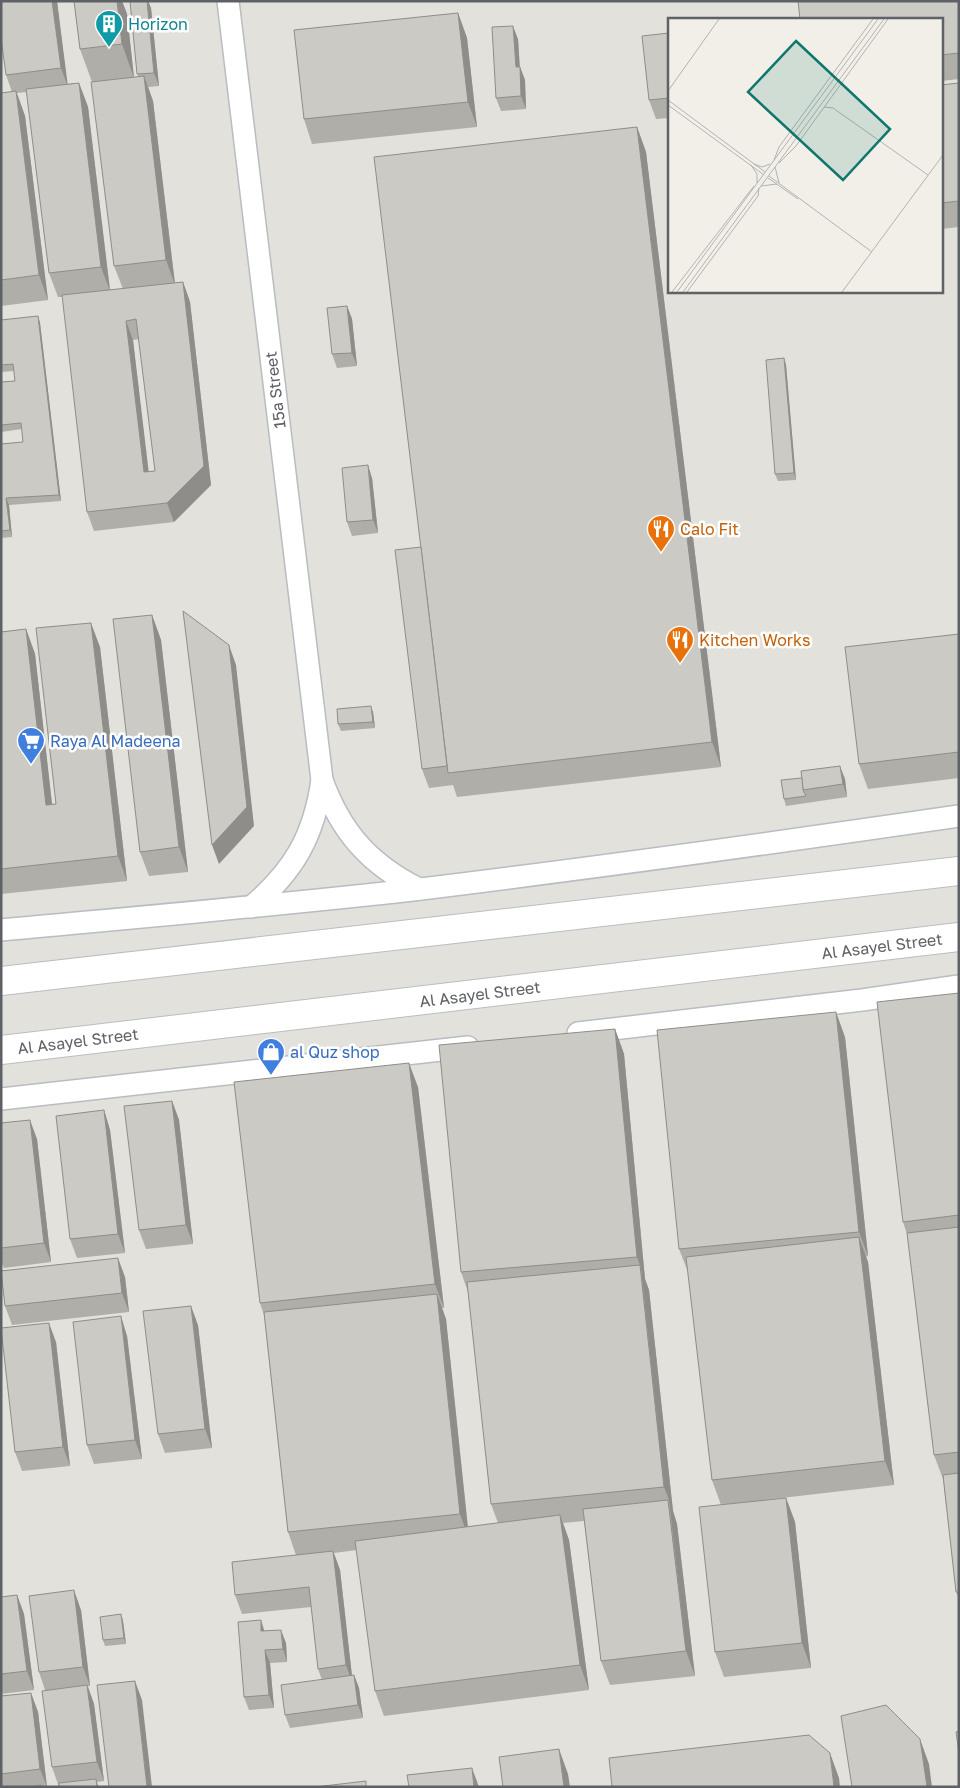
<svg xmlns="http://www.w3.org/2000/svg" width="960" height="1788" font-family="'Golos Text',sans-serif">
	<style>
		.industrial { fill: #e2e1db; fill-rule: evenodd }
		.lines { fill: none; stroke-linecap: round; stroke-linejoin: round }
		.street-casing { stroke: #b9bcc1; stroke-width: 24 }
		.secondary-casing { stroke: #babdc3; stroke-width: 30 }
		.street { stroke: #fff; stroke-width: 21 }
		.secondary { stroke: #fff; stroke-width: 28 }
		.wall { fill: #afaea9; fill-rule: evenodd }
		.shaded-wall { fill: #8f8d89 }
		.building { fill: #cccac4; stroke: #8f8d89; fill-rule: evenodd }
		.labels { text-anchor: middle; dominant-baseline: central; stroke-width: 5; stroke-linejoin: round; paint-order: stroke }
		.culture-label { font-size: 16px; fill: #0d838f; stroke: #fff; text-anchor: start }
		.street-label { font-size: 16px; fill: #5e6267; stroke: #fff }
		.food-label { font-size: 16px; fill: #c56008; stroke: #fff; text-anchor: start }
		.shop-label { font-size: 16px; fill: #366cbe; stroke: #fff; text-anchor: start }
		.inset-road { fill: none; stroke: #b2b3b0; stroke-width: 1 }
		.view { fill: #0f766e; fill-opacity: 0.15; stroke: #0f766e; stroke-width: 2.5 }
		.inset-edge { fill: none; stroke: #5e6267; stroke-width: 2.5 }
	</style>
	<rect width="100%" height="100%" fill="#f1efe7"/>
	<!-- industrial -->
	<path class="industrial" d="M1,1H959V1787H1ZM669,19H941V291H669Z"/>
	<g class="lines">
		<defs>
			<g id="street">
				<path d="M228,1L322,780C341,832 369,864 419,889"/>
				<path d="M251,907C294,871 314,836 322,780"/>
				<path d="M1,930C141,917 281,905 421,889C600,867 780,842 959,816"/>
				<polyline points="578,1033 862,1000 959,986"/>
				<polyline points="1,1099 468,1047"/>
			</g>
			<g id="secondary">
				<polyline points="1,981 959,871"/>
				<polyline points="1,1050 959,937"/>
			</g>
		</defs>
		<!-- street casing -->
		<use href="#street" class="street-casing"/>
		<!-- secondary casing -->
		<use href="#secondary" class="secondary-casing"/>
		<!-- street -->
		<use href="#street" class="street"/>
		<!-- secondary -->
		<use href="#secondary" class="secondary"/>
	</g>
	<!-- wall -->
	<g class="wall">
		<path d="M57,1L67,84L79,83L88,107L110,290L123,289L114,266L92,82L80,49L74,1H122L127,14L134,77H138L130,1H148L151,8L159,86L148,87L153,101L175,283L183,282L190,302L211,485L174,522L94,531L87,512L63,297H58L49,273L27,92L17,93L25,116L48,300L1,306V93L12,92L6,75ZM139,339L155,471L148,472L133,340Z"/>
		<polygon points="959,1 959,79 941,81 941,19"/>
		<polygon points="458,13 467,38 477,127 312,144 304,119"/>
		<polygon points="669,33 669,118 656,119 649,100"/>
		<polygon points="518,39 520,67 525,80 526,109 501,111 496,98"/>
		<polygon points="959,83 959,227 941,229 941,85"/>
		<polygon points="637,127 646,152 721,767 457,797 453,785 429,788 422,769 421,547"/>
		<polygon points="347,306 352,319 357,366 337,368 332,354"/>
		<polygon points="38,316 40,323 61,501 9,505 12,537 1,538 1,444 23,442 22,429 1,432 1,382 15,381 14,371 1,372 1,320"/>
		<polygon points="784,358 786,365 796,480 778,481 775,474"/>
		<polygon points="372,478 378,533 352,536 347,522"/>
		<polygon points="152,615 161,640 188,872 149,876 140,852"/>
		<polygon points="26,629 35,654 52,805 56,804 100,647 127,881 1,894 1,632"/>
		<polygon points="959,634 959,778 868,789 859,764"/>
		<polygon points="373,712 375,728 341,731 338,724"/>
		<polygon points="845,779 847,797 786,806 784,799 781,780"/>
		<polygon points="959,993 959,1599 956,1592 943,1479 934,1455 907,1234 903,1222"/>
		<polygon points="615,1029 624,1054 645,1279 649,1290 673,1511 677,1524 695,1676 610,1685 601,1661 584,1521 563,1523 569,1540 589,1690 384,1716 375,1691 357,1550 334,1553 340,1570 352,1676 354,1675 359,1688 363,1718 290,1728 285,1715 322,1680 318,1669 311,1607 242,1614 235,1595 296,1555 288,1532 264,1315 260,1303 418,1087 444,1308 442,1308 446,1319 468,1527 498,1523 491,1504 469,1295 461,1272"/>
		<polygon points="845,1037 868,1256 866,1257 868,1262 894,1485 756,1501 786,1498 795,1522 811,1668 724,1677 715,1652 721,1505 712,1480 688,1272 679,1249"/>
		<polygon points="172,1101 179,1120 193,1244 146,1249 139,1230"/>
		<polygon points="104,1110 110,1130 125,1253 77,1258 70,1239"/>
		<polygon points="1,1123 37,1139 51,1262 4,1268 1,1261"/>
		<polygon points="125,1277 129,1312 12,1325 5,1306"/>
		<polygon points="198,1325 212,1448 165,1453 158,1434"/>
		<polygon points="127,1336 142,1459 94,1464 87,1445"/>
		<polygon points="56,1342 70,1466 22,1471 15,1452"/>
		<polygon points="17,1595 24,1614 34,1690 1,1694 1,1597"/>
		<polygon points="81,1610 90,1686 88,1686 94,1704 104,1781 97,1782 99,1787 59,1787 52,1767 45,1690 39,1672"/>
		<polygon points="121,1614 123,1621 126,1644 105,1646 103,1640"/>
		<polygon points="265,1631 286,1643 287,1662 270,1663 274,1708 249,1710 244,1697"/>
		<polygon points="31,1693 38,1712 47,1787 1,1787 1,1696"/>
	</g>
	<!-- shaded-wall -->
	<g class="shaded-wall">
		<polygon points="52,1 57,1 68,87 61,68"/>
		<polygon points="117,1 122,1 127,14 134,78 122,44"/>
		<polygon points="147,1 148,1 151,8 159,86 154,73"/>
		<polygon points="458,13 467,38 477,127 468,102"/>
		<polygon points="513,26 518,39 520,74 520,67 525,80 526,109 521,96 516,67"/>
		<polygon points="144,76 153,101 175,285 166,260"/>
		<polygon points="79,83 88,107 110,291 101,267"/>
		<polygon points="16,91 25,116 48,300 39,275"/>
		<polygon points="637,127 646,152 721,767 712,742"/>
		<polygon points="183,282 190,302 211,485 174,522 167,503"/>
		<polygon points="347,306 352,319 357,366 352,353"/>
		<polygon points="38,316 40,323 61,501 59,495"/>
		<polygon points="126,321 133,340 151,491 144,472"/>
		<polygon points="784,358 786,365 796,480 794,473"/>
		<polygon points="368,465 372,478 378,533 373,520"/>
		<polygon points="6,498 9,505 12,537 10,530"/>
		<polygon points="152,615 161,640 188,872 179,847"/>
		<polygon points="91,623 100,647 127,881 118,856"/>
		<polygon points="26,629 35,654 55,830 46,805"/>
		<polygon points="229,645 236,665 254,826 219,864 212,845"/>
		<polygon points="371,706 373,712 375,728 373,722"/>
		<polygon points="840,766 845,779 847,797 843,784"/>
		<polygon points="836,1012 845,1037 868,1256 859,1232"/>
		<polygon points="615,1029 624,1054 645,1279 649,1290 673,1511 677,1524 695,1676 686,1651 669,1500 664,1487 641,1268 637,1257"/>
		<polygon points="409,1063 418,1087 444,1308 435,1284"/>
		<polygon points="172,1101 179,1120 193,1244 186,1225"/>
		<polygon points="104,1110 110,1130 125,1253 118,1234"/>
		<polygon points="30,1120 37,1139 51,1262 44,1243"/>
		<polygon points="859,1237 868,1262 894,1485 885,1461"/>
		<polygon points="118,1258 125,1277 129,1312 122,1293"/>
		<polygon points="437,1294 446,1319 469,1539 460,1514"/>
		<polygon points="191,1306 198,1325 212,1448 205,1429"/>
		<polygon points="121,1316 127,1336 142,1459 135,1440"/>
		<polygon points="49,1323 56,1342 70,1466 63,1447"/>
		<polygon points="786,1498 795,1522 811,1668 802,1643"/>
		<polygon points="560,1515 569,1540 589,1690 580,1665"/>
		<polygon points="333,1551 340,1570 353,1685 346,1665"/>
		<polygon points="74,1590 81,1610 90,1686 83,1667"/>
		<polygon points="17,1595 24,1614 34,1690 27,1671"/>
		<polygon points="121,1614 123,1621 126,1644 124,1638"/>
		<polygon points="261,1620 265,1633 261,1631"/>
		<polygon points="281,1630 286,1643 287,1662 283,1649"/>
		<polygon points="265,1650 270,1663 274,1708 269,1695"/>
		<polygon points="354,1675 359,1688 363,1718 358,1705"/>
		<polygon points="135,1681 142,1700 152,1787 147,1787"/>
		<polygon points="87,1685 94,1704 104,1781 97,1762"/>
		<polygon points="31,1693 38,1712 47,1787 40,1769"/>
		<polygon points="920,1739 929,1764 932,1787 927,1787"/>
		<polygon points="559,1749 568,1774 570,1787 564,1787"/>
		<polygon points="830,1753 839,1778 840,1787 834,1787"/>
		<polygon points="472,1768 479,1787 474,1787"/>
	</g>
	<!-- building -->
	<g class="building">
		<polygon points="1,1 52,1 61,68 6,75 1,38"/>
		<polygon points="74,1 117,1 122,44 80,49"/>
		<polygon points="130,1 147,1 154,73 137,74"/>
		<polygon points="798,1 959,1 959,53 941,55 941,19 800,19"/>
		<polygon points="458,13 468,102 304,119 294,30"/>
		<polygon points="513,26 516,67 520,67 521,96 496,98 492,27"/>
		<polygon points="669,33 669,98 649,100 642,36"/>
		<polygon points="144,76 166,260 114,266 91,82"/>
		<polygon points="79,83 101,267 49,273 26,89"/>
		<polygon points="959,83 959,201 941,203 941,85"/>
		<polygon points="16,91 39,275 1,280 1,93"/>
		<polygon points="637,127 712,742 448,773 374,157"/>
		<path d="M183,282L204,466L167,503L87,512L62,295ZM136,319L155,471L144,472L126,321Z"/>
		<polygon points="347,306 352,353 332,354 327,308"/>
		<polygon points="38,316 59,495 6,498 10,530 1,531 1,444 23,442 21,423 1,425 1,382 15,381 13,364 1,365 1,320"/>
		<polygon points="784,358 794,473 775,474 766,360"/>
		<polygon points="368,465 373,520 347,522 342,468"/>
		<polygon points="421,547 447,766 422,769 395,550"/>
		<polygon points="183,611 229,645 247,807 212,845"/>
		<polygon points="152,615 179,847 140,852 113,619"/>
		<polygon points="91,623 118,856 1,869 1,632 26,629 46,805 56,804 36,628"/>
		<polygon points="959,634 959,752 859,764 845,647"/>
		<polygon points="371,706 373,722 338,724 337,709"/>
		<polygon points="840,766 843,784 803,790 801,771"/>
		<polygon points="802,778 803,790 806,796 784,799 781,780"/>
		<polygon points="959,993 959,1215 903,1222 877,1002"/>
		<polygon points="836,1012 859,1232 679,1249 657,1030"/>
		<polygon points="615,1029 637,1257 461,1272 439,1045"/>
		<polygon points="409,1063 435,1284 260,1303 234,1082"/>
		<polygon points="172,1101 186,1225 139,1230 124,1106"/>
		<polygon points="104,1110 118,1234 70,1239 56,1116"/>
		<polygon points="30,1120 44,1243 1,1248 1,1123"/>
		<polygon points="959,1227 959,1452 934,1455 907,1233"/>
		<polygon points="859,1237 885,1461 712,1480 686,1257"/>
		<polygon points="118,1258 122,1293 5,1306 1,1271"/>
		<polygon points="640,1265 664,1487 491,1504 467,1282"/>
		<polygon points="437,1294 460,1514 288,1532 264,1312"/>
		<polygon points="191,1306 205,1429 158,1434 143,1311"/>
		<polygon points="121,1316 135,1440 87,1445 73,1322"/>
		<polygon points="49,1323 63,1447 15,1452 1,1328"/>
		<polygon points="959,1473 959,1592 956,1592 943,1475"/>
		<polygon points="786,1498 802,1643 715,1652 699,1507"/>
		<polygon points="668,1500 686,1651 601,1661 583,1509"/>
		<polygon points="560,1515 580,1665 375,1691 355,1541"/>
		<polygon points="333,1551 346,1665 318,1669 309,1587 235,1595 232,1562"/>
		<polygon points="74,1590 83,1667 39,1672 29,1596"/>
		<polygon points="17,1595 27,1671 1,1674 1,1597"/>
		<polygon points="121,1614 124,1638 103,1640 100,1617"/>
		<polygon points="261,1620 261,1631 281,1630 283,1649 265,1650 269,1695 244,1697 238,1622"/>
		<polygon points="354,1675 358,1705 285,1715 281,1685"/>
		<polygon points="135,1681 147,1787 109,1787 97,1685"/>
		<polygon points="87,1685 97,1762 52,1767 42,1691"/>
		<polygon points="31,1693 40,1769 1,1774 1,1696"/>
		<polygon points="886,1705 920,1739 927,1787 852,1787 841,1716"/>
		<polygon points="959,1731 959,1753 956,1732"/>
		<polygon points="809,1735 830,1753 834,1787 612,1787 609,1758"/>
		<polygon points="559,1749 564,1787 503,1787 499,1757"/>
		<polygon points="472,1768 474,1787 409,1787 407,1775"/>
		<polygon points="96,1779 97,1787 59,1787 59,1783"/>
		<polygon points="366,1781 366,1787 315,1787"/>
		<polygon points="41,1785 41,1787 31,1787"/>
	</g>
	<!-- icons -->
	<defs>
		<symbol id="building-pin" viewBox="-11 -11 22 30"><path d="M0 17L-7.5 6A9.5 9.5 0 1 1 7.5 6Z" fill="#0f9aa8" stroke="#fff"/><path d="M-4-6H4V6H1V3H-1V6H-4ZM-2.5-4.3h1.7v1.8h-1.7ZM.8-4.3h1.7v1.8H.8ZM-2.5-1h1.7V.8h-1.7ZM.8-1h1.7V.8H.8Z" fill="#fff"/></symbol>
		<symbol id="restaurant-pin" viewBox="-11 -11 22 30"><path d="M0 17L-7.5 6A9.5 9.5 0 1 1 7.5 6Z" fill="#e8710a" stroke="#fff"/><path d="M-5-6h1v4h1v-4h1v4h1v-4h1v5L-1.5 .5V6h-2V.5L-5-1ZM5-6V6H3V1.5H1.5Q1.5-4 5-6Z" fill="#fff"/></symbol>
		<symbol id="supermarket-pin" viewBox="-11 -11 22 30"><path d="M0 17L-7.5 6A9.5 9.5 0 1 1 7.5 6Z" fill="#3f7fe0" stroke="#fff"/><path d="M-6-5.5h2.5l.6 2H6L4.5 2H-2.5L-4.4-4H-6ZM-1.5 3.2a1.3 1.3 0 1 0 .1 0ZM3 3.2a1.3 1.3 0 1 0 .1 0Z" fill="#fff"/></symbol>
		<symbol id="shop-pin" viewBox="-11 -11 22 30"><path d="M0 17L-7.5 6A9.5 9.5 0 1 1 7.5 6Z" fill="#3f7fe0" stroke="#fff"/><path d="M-5-2.5h2.3a2.7 3.5 0 0 1 5.4 0H5L5.5 6h-11ZM-1.5-2.5h3a1.5 2.3 0 0 0-3 0Z" fill="#fff"/></symbol>
	</defs>
	<g fill-rule="evenodd">
		<use href="#building-pin" x="93" y="8" width="32" height="43"/>
		<use href="#restaurant-pin" x="645" y="513" width="32" height="43"/>
		<use href="#restaurant-pin" x="664" y="624" width="32" height="43"/>
		<use href="#supermarket-pin" x="15" y="725" width="32" height="43"/>
		<use href="#shop-pin" x="255" y="1036" width="32" height="43"/>
	</g>
	<g class="labels">
		<!-- culture labels -->
		<g class="culture-label">
			<text x="128" y="24">Horizon</text>
		</g>
		<!-- street labels -->
		<g class="street-label">
			<text transform="translate(275 390) rotate(-97)">15a Street</text>
			<text transform="translate(882 946) rotate(-7)">Al Asayel Street</text>
			<text transform="translate(480 994) rotate(-7)">Al Asayel Street</text>
			<text transform="translate(78 1041) rotate(-7)">Al Asayel Street</text>
		</g>
		<!-- food labels -->
		<g class="food-label">
			<text x="680" y="529">Calo Fit</text>
			<text x="699" y="640">Kitchen Works</text>
		</g>
		<!-- shop labels -->
		<g class="shop-label">
			<text x="50" y="741">Raya Al Madeena</text>
			<text x="290" y="1052">al Quz shop</text>
		</g>
	</g>
	<!-- overview -->
	<g transform="translate(668 18)">
		<rect width="275" height="275" fill="#f1efe7"/>
		<path class="inset-road" d="M0,73L51,1M0,82L97,154M0,87L96,157M156,89L165,90L260,157M106,142L111,129L205,1M111,145L128,128L220,1M86,146L94,149L102,146M83,147L89,156V165M107,149L111,165M101,158L204,234M100,160L130,181M93,168L109,166M4,274L86,168M9,274L210,1M15,274L216,1M19,274L90,178L91,170M174,274L275,137"/>
		<path class="view" d="M128,23L222,111L175,162L80,74Z"/>
		<rect width="275" height="275" class="inset-edge"/>
	</g>
	<!-- border -->
	<rect width="960" height="1788" fill="none" stroke="#5e6267" stroke-width="5"/>
</svg>
